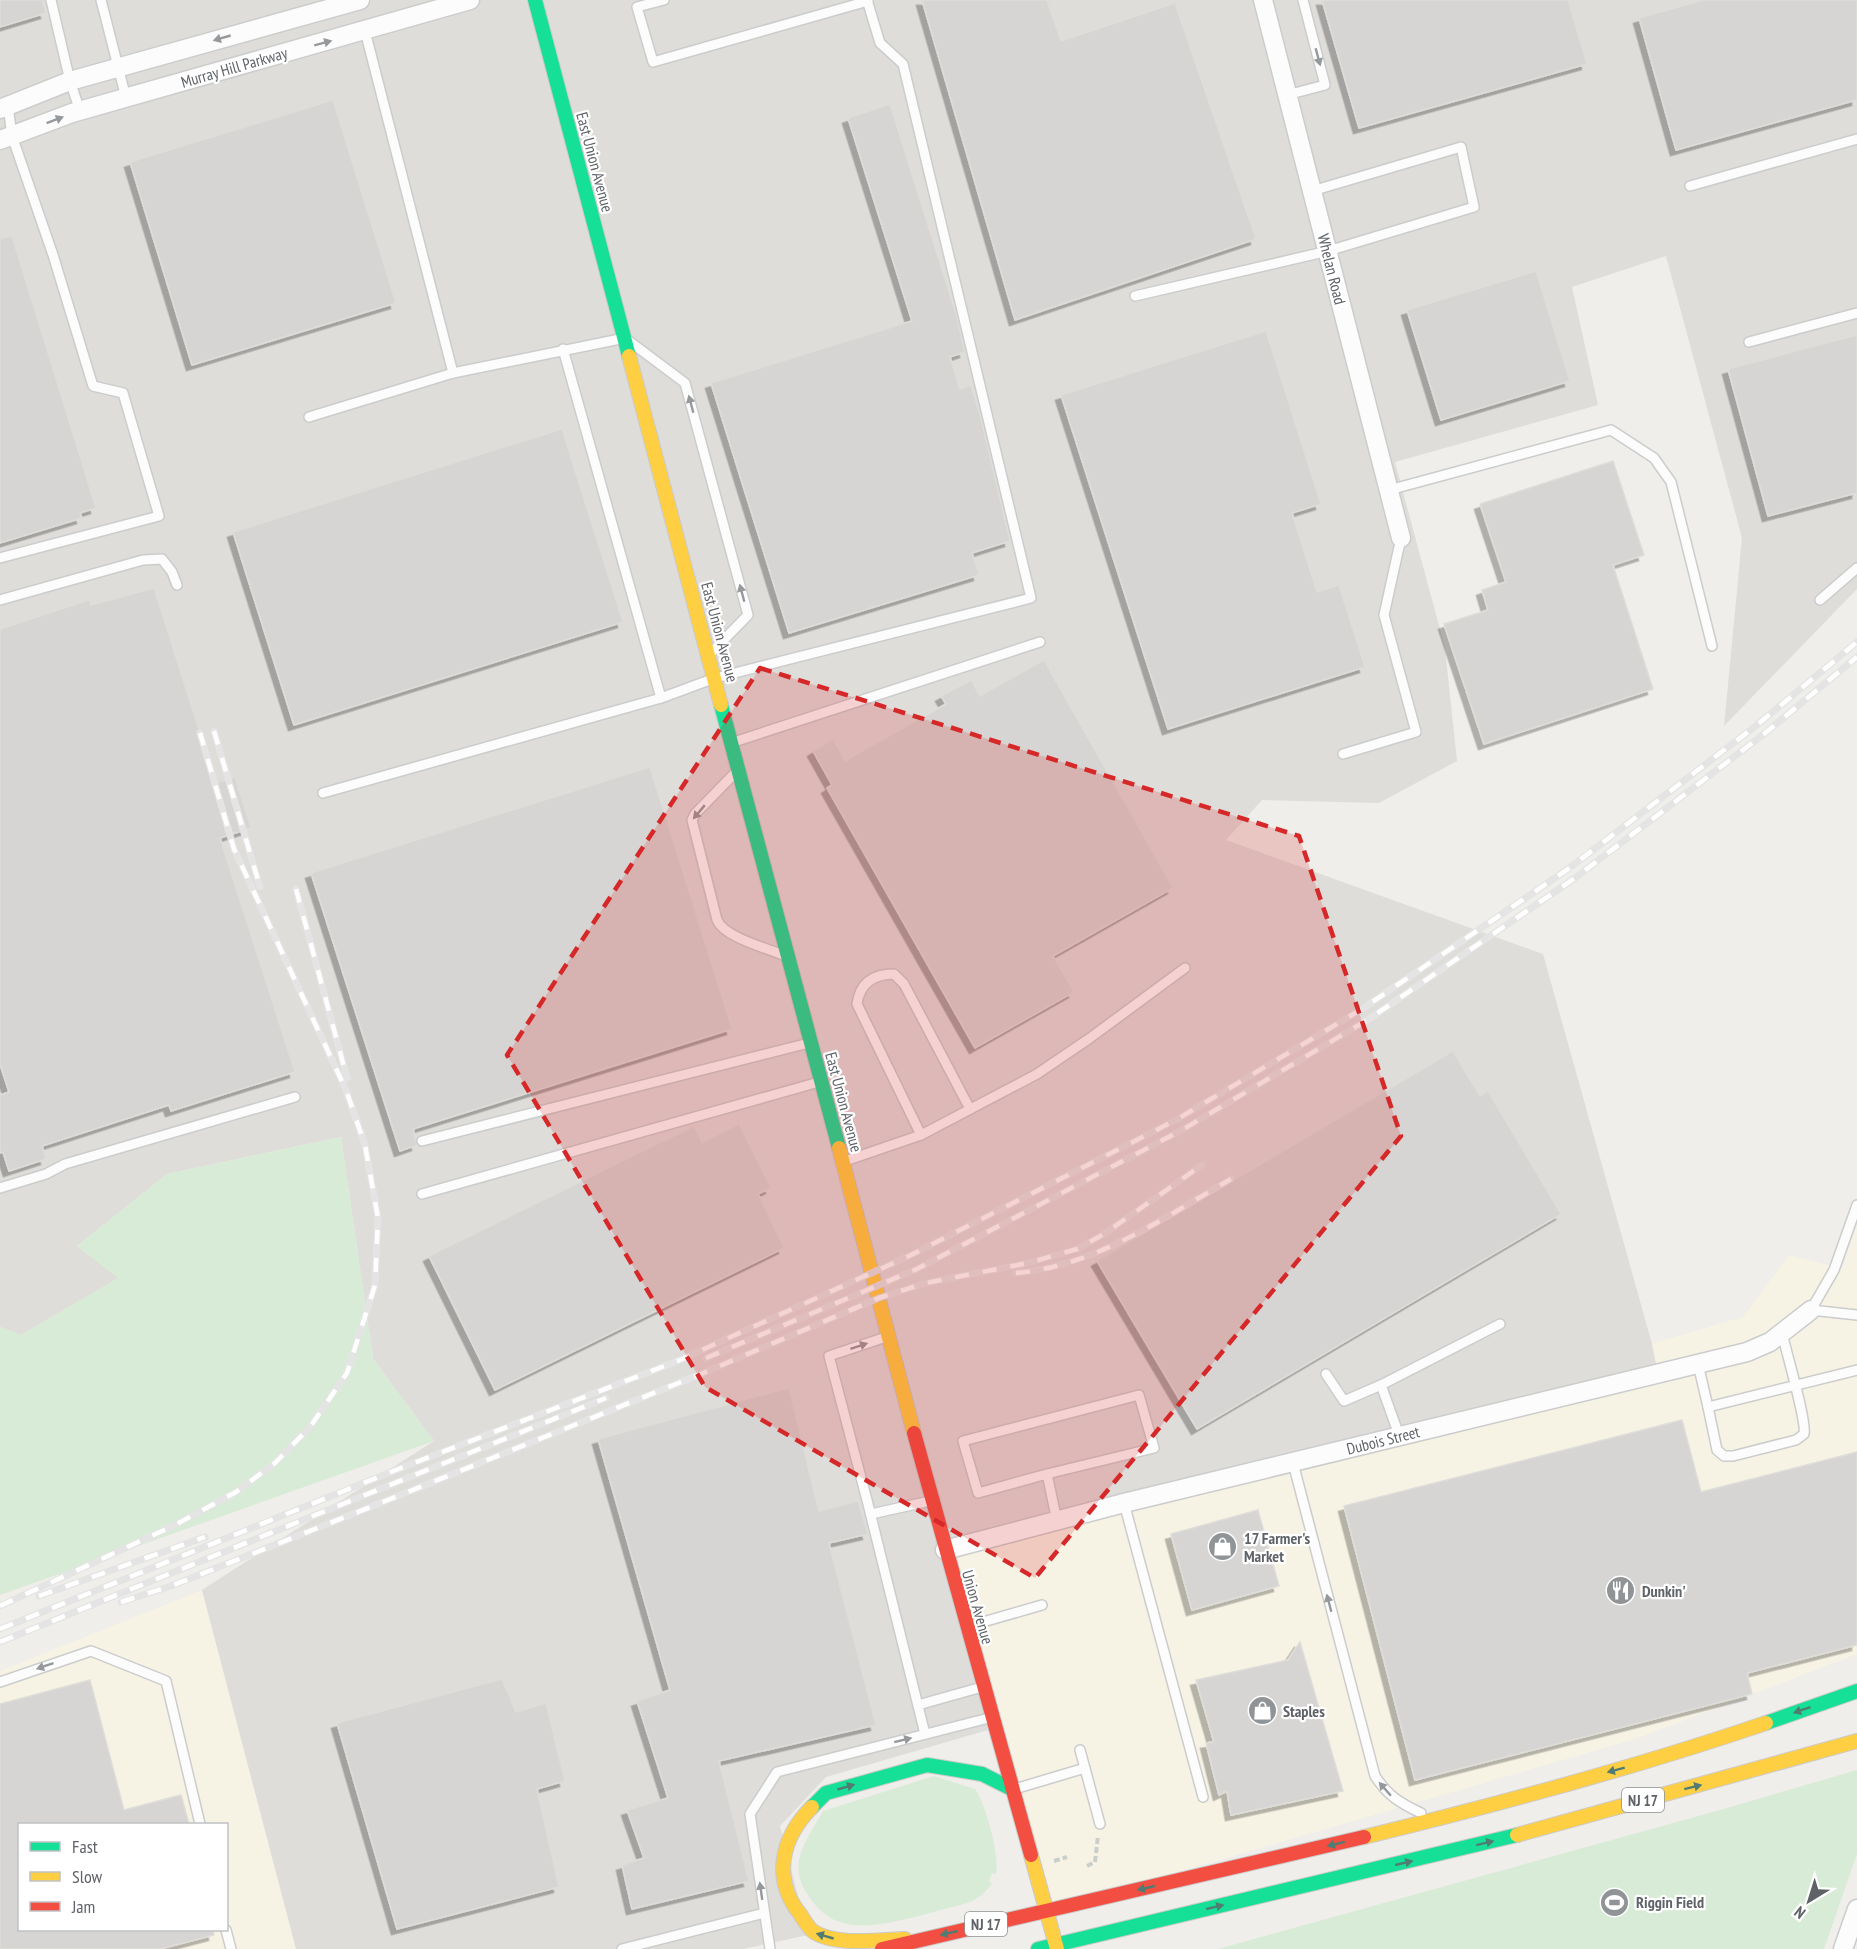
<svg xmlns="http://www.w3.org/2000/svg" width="1857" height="1949" font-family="'PT Sans Narrow',sans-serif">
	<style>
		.commercial { fill: #f7f3e4; fill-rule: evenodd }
		.industrial { fill: #dfddda }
		.green { fill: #d8ebd6 }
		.building { fill: #d6d5d3; stroke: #deddd9; stroke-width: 1.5; filter: url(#shadow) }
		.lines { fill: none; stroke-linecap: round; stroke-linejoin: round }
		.lane-casing { stroke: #cbcccc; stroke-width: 12 }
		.street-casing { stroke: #cbcccc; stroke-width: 21 }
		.fast-casing { stroke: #cacacb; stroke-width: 16 }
		.slow-casing { stroke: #cacacb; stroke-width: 16 }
		.jam-casing { stroke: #cacacb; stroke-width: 16 }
		.path { stroke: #cacfcc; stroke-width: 4; stroke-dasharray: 6 3; stroke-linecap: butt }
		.lane { stroke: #fdfcfc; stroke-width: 9 }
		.street { stroke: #fdfcfc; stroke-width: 18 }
		.fast { stroke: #16e098; stroke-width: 14 }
		.slow { stroke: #ffcf43; stroke-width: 14 }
		.jam { stroke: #f24e42; stroke-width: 14 }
		.rail-casing { stroke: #e4e4e4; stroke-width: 7 }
		.rail { stroke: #fff; stroke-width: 4.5; stroke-dasharray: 14; stroke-linecap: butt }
		.oneway { fill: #96999c }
		.oneway2 { fill: #507c72 }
		.marked { fill: #d62828; fill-opacity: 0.2; stroke: #d62828; stroke-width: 4.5; stroke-dasharray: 12 8; stroke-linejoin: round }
		.labels { text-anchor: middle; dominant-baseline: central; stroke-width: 4.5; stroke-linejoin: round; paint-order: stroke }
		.shield { fill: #fff; stroke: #8f9295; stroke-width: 1.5 }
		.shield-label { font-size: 15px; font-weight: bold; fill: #5f6368 }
		.street-label { font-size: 16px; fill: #5f6368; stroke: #fff }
		.poi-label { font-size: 16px; font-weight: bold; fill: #5f6368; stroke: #fff; text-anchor: start }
	</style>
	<defs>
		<filter id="shadow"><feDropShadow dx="-5.5" dy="5.5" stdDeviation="0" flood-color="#0004"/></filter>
	</defs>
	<rect width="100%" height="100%" fill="#efeeea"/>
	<!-- commercial -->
	<g class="commercial">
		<polygon points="1857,1225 1857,1654 1635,1739 1047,1910 945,1550 1743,1317 1789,1255 1842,1269"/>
		<path d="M202,1590L296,1949H0V1671ZM20,1824H226V1930H20Z"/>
	</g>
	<!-- industrial -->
	<polygon class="industrial" points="0,0 1857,0 1857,589 1724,726 1742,538 1666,256 1572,287 1598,405 1395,462 1445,648 1457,761 1379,803 1262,800 1226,840 1543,954 1652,1344 1657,1369 942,1550 988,1730 826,1777 780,1826 808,1935 743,1949 296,1949 202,1590 434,1441 373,1359 341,1137 167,1174 77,1246 119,1278 21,1335 0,1327"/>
	<!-- green -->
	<g class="green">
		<polygon points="341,1137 373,1359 434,1441 0,1595 0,1327 21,1335 118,1278 77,1246 167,1174"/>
		<polygon points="1857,1770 1857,1854 1824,1949 1218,1949 1720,1810"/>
		<path d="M934,1776L975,1789C986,1804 1000,1857 996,1874L992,1873L989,1881L992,1883C985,1894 976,1900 964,1904C933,1911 877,1931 847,1924C831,1921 819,1911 810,1898C785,1865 806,1842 823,1811Z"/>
	</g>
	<!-- building -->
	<g class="building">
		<polygon points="0,0 42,0 46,13 0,27"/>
		<polygon points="922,0 1047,0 1061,41 1175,3 1256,239 1015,320"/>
		<polygon points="1322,0 1568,0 1587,64 1359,128"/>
		<polygon points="1703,0 1857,0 1857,100 1676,150 1639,18"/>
		<polygon points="333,100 396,303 192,365 130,162"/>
		<polygon points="890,104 957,317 965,352 950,357 960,389 971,385 981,418 1010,541 972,553 979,575 789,633 711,383 912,321 848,118"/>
		<polygon points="12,236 96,508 80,513 82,518 0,543 0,239"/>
		<polygon points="1536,271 1570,381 1441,420 1407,310"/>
		<polygon points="1266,331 1321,504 1292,513 1317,592 1339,585 1365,667 1168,729 1061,395"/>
		<polygon points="1857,335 1857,493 1768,516 1728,369"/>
		<polygon points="562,429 623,622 294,725 233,532"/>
		<polygon points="1613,461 1644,555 1613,565 1653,689 1484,744 1444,624 1488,610 1482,590 1506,582 1480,504"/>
		<polygon points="154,588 216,783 235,777 251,828 220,838 295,1072 171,1111 169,1105 42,1146 46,1159 9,1171 3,1152 0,1153 0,1095 9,1092 0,1064 0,629 89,600 91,605"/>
		<polygon points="1044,660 1173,888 1053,956 1074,992 975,1048 827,788 832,785 813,751 833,739 845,761 946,704 941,696 971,680 980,696"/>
		<polygon points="650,767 732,1029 413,1129 417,1145 400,1151 311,873"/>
		<polygon points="1453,1051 1480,1096 1488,1091 1561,1214 1197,1429 1097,1261"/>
		<polygon points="739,1124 771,1188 758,1194 784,1248 495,1390 429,1256 694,1126 702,1143"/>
		<polygon points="789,1388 819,1511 858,1501 868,1534 829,1543 876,1725 719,1761 749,1881 632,1909 622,1865 644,1858 627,1810 668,1798 637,1701 670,1690 598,1439"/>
		<polygon points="1682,1420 1701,1492 1857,1452 1857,1645 1747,1673 1752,1694 1415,1780 1344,1506"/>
		<polygon points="1258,1510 1279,1586 1192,1610 1171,1534"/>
		<polygon points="1300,1642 1343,1791 1231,1815 1227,1791 1219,1795 1206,1743 1214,1742 1196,1680 1288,1660"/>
		<polygon points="502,1679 516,1712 546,1703 565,1781 537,1789 559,1887 397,1929 337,1723"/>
		<polygon points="90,1680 124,1810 181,1795 189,1824 20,1824 20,1929 213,1929 214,1935 160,1949 0,1949 0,1704"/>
	</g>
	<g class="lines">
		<defs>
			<g id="lane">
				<polyline points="51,0 70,81 80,111"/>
				<polyline points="101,0 126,98"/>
				<polyline points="664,0 637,7 653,62 868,1"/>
				<polyline points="365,31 453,373 625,338 685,383 748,615 710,654"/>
				<polyline points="1287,95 1325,85 1303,0"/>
				<polyline points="1690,186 1857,139"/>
				<polyline points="1135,296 1328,251 1474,207 1461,147 1312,191"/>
				<polyline points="1749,342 1857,313"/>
				<polyline points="309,417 453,373"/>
				<polyline points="1389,490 1611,430 1654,458 1671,482 1712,646"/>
				<polyline points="0,558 159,516 123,393 93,386 53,255 12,136 8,106"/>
				<polyline points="0,600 143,560 162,559 172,572 177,585"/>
				<polyline points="1820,600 1857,568"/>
				<polyline points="661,698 715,678 1031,598 903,64 880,43 867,0"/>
				<polyline points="734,742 1040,642"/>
				<polyline points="1343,754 1416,732 1384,615 1401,538"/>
				<path d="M735,773L695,814L692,820L717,920C724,937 766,948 783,955"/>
				<polyline points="323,793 661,698 563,349"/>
				<path d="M921,1135L857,1004C860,983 873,974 894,974L904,984L970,1109"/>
				<polyline points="422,1141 809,1043"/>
				<polyline points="845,1161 921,1135 1037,1074 1090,1038 1185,968"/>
				<polyline points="0,1188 46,1174 65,1164 295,1097"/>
				<polyline points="422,1194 819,1082"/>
				<polyline points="1857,1205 1834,1270 1811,1310 1857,1315"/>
				<path d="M1782,1333C1786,1351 1807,1422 1804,1434L1796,1440L1733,1456H1724L1717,1450L1708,1407L1857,1370"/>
				<polyline points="886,1337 829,1356 868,1504 925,1734"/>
				<polyline points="1698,1364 1708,1407"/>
				<polyline points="1326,1374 1344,1401 1381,1385"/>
				<polyline points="1399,1435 1381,1385 1500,1324"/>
				<path d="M1293,1463L1375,1776C1388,1796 1400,1803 1421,1813"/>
				<polyline points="1047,1474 1154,1448 1139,1395 963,1441 978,1493 1047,1474 1057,1521"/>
				<polyline points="1124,1503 1203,1797"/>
				<polyline points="871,1514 930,1501"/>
				<polyline points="969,1626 1042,1605"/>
				<polyline points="0,1682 91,1651 166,1681 200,1824"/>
				<polyline points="918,1705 982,1687"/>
				<polyline points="1080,1750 1100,1824"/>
				<polyline points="1018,1788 1085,1768"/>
				<polyline points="226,1930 231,1949"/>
				<polyline points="622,1949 764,1913"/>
				<polyline points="770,1949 750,1814 777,1772 989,1718"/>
			</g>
			<g id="street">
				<polyline points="1263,0 1401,538"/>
				<polyline points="0,109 70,81 360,0"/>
				<polyline points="0,140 72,113 470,0"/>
				<polyline points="945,1550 1124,1503 1747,1352 1770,1342 1811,1310"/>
				<polyline points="1843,1949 1857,1909"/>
			</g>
			<g id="fast">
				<polyline points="535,0 629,356"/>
				<polyline points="721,705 839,1148"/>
				<polyline points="1766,1723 1857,1691"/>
				<polyline points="812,1807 826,1793 927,1765 982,1774 1012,1789"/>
				<polyline points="1038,1949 1517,1835"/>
			</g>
			<g id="slow">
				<polyline points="629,356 721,705"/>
				<polyline points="839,1148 914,1433"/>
				<path d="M812,1807C781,1838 772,1879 800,1914C804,1920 809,1929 814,1932C836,1946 880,1940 905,1939"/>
				<polyline points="1517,1835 1857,1741"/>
				<path d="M1364,1837C1500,1804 1634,1768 1766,1723"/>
				<polyline points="1031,1855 1057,1949"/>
			</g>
			<g id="jam">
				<polyline points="914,1433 1031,1855"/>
				<polyline points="882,1949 1364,1837"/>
			</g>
		</defs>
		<!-- lane casing -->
		<use href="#lane" class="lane-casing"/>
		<!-- street casing -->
		<use href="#street" class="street-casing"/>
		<!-- fast casing -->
		<use href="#fast" class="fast-casing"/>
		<!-- slow casing -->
		<use href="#slow" class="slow-casing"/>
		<!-- jam casing -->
		<use href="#jam" class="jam-casing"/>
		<!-- path -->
		<g class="path">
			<polyline points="1054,1861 1067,1857"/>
			<polyline points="1087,1866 1095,1862 1098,1836"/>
		</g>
		<!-- lane -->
		<use href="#lane" class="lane"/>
		<!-- street -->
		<use href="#street" class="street"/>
		<!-- fast -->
		<use href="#fast" class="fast"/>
		<!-- slow -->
		<use href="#slow" class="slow"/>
		<!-- jam -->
		<use href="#jam" class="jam"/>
		<defs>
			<g id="rail">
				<polyline points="214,731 260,887"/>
				<polyline points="296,889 347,1078"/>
				<path d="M1016,1273C1096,1266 1163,1218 1231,1179"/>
				<polyline points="706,1358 917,1269 1182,1130 1369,1019 1575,878 1764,734 1857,657"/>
				<polyline points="39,1596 205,1537"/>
				<polyline points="121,1602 171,1586 373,1506 701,1374 879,1298 926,1283 1028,1263 1077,1249 1104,1234 1202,1165"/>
				<polyline points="0,1606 175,1525 236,1492 275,1463 310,1427 347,1373 375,1285 378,1218 365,1145 346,1090 234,849 200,733"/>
				<polyline points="0,1629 401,1468 680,1360 909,1256 1176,1120 1362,1009 1568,869 1757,725 1857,642"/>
				<polyline points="0,1642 606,1398"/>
			</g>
		</defs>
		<!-- rail casing -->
		<use href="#rail" class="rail-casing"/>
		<!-- rail -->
		<use href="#rail" class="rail"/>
	</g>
	<!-- one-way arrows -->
	<defs><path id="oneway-solid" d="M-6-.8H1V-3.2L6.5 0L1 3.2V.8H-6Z" transform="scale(1.5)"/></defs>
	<g class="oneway">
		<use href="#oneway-solid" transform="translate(222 38) rotate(164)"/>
		<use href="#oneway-solid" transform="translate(323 43) rotate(-15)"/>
		<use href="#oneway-solid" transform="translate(1318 57) rotate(75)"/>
		<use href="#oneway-solid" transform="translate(55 120) rotate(-21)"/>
		<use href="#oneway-solid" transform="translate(691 404) rotate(-105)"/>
		<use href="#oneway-solid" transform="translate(742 593) rotate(-105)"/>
		<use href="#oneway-solid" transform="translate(699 812) rotate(130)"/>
		<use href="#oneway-solid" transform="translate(859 1346) rotate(-18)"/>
		<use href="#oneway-solid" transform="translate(1329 1603) rotate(-105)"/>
		<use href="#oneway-solid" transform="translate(45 1666) rotate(161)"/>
		<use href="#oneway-solid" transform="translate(903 1740) rotate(-14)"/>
		<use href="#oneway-solid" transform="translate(1385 1789) rotate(-131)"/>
		<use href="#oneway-solid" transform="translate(761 1891) rotate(-98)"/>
	</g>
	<g class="oneway2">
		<use href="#oneway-solid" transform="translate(1802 1710) rotate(161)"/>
		<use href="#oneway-solid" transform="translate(1616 1770) rotate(165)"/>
		<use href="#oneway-solid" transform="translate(846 1787) rotate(-16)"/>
		<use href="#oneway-solid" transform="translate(1693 1787) rotate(-14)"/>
		<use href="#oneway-solid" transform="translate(1485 1843) rotate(-14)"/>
		<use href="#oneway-solid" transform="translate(1336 1844) rotate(166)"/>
		<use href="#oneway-solid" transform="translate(1404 1863) rotate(-13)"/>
		<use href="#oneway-solid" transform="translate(1146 1888) rotate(167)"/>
		<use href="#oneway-solid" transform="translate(1215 1907) rotate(-13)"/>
		<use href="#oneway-solid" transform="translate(949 1933) rotate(167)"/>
		<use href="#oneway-solid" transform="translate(825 1936) rotate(-164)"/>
	</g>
	<!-- marked area -->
	<path class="marked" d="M760,668L1299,836L1401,1136L1035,1578L705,1387L507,1055Z"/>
	<!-- icons -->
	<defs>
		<symbol id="shop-disc" viewBox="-11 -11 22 22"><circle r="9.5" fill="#919496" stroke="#fff"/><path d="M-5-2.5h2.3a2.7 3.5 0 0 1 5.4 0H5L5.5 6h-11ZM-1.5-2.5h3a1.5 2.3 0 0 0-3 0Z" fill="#fff"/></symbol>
		<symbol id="restaurant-disc" viewBox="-11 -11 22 22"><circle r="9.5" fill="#919496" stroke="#fff"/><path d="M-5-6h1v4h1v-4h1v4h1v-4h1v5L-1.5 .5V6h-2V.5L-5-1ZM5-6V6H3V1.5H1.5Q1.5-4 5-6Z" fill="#fff"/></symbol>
		<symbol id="stadium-disc" viewBox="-11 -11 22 22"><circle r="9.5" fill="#919496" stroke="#fff"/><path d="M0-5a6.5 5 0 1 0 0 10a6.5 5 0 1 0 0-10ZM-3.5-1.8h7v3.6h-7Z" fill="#fff"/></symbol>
	</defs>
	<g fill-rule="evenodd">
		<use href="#shop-disc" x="1206" y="1530" width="33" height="33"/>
		<use href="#restaurant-disc" x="1604" y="1574" width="33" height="33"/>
		<use href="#shop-disc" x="1246" y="1694" width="33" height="33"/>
		<use href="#stadium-disc" x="1598" y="1886" width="33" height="33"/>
	</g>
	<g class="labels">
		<!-- shield labels -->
		<g class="shield">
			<rect x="1622" y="1788" width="42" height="24" rx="4.5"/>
			<rect x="965" y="1912" width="42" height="24" rx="4.5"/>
		</g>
		<g class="shield-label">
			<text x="1643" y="1800">NJ 17</text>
			<text x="986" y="1924">NJ 17</text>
		</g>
		<!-- street labels -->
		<g class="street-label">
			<text transform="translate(234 67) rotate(-16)">Murray Hill Parkway</text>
			<text transform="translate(595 162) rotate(75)">East Union Avenue</text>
			<text transform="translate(1332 269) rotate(76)">Whelan Road</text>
			<text transform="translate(720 632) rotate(75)">East Union Avenue</text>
			<text transform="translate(844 1102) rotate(75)">East Union Avenue</text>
			<text transform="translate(1383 1440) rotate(-14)">Dubois Street</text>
			<text transform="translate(978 1607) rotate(74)">Union Avenue</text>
		</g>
		<!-- poi labels -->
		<g class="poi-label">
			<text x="1244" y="1538">17 Farmer's<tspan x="1244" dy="18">Market</tspan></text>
			<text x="1642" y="1591">Dunkin'</text>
			<text x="1283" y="1711">Staples</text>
			<text x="1636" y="1902">Riggin Field</text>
		</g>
	</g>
	<!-- legend -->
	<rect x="18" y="1823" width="210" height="108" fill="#ffffff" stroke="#bfc1c3" stroke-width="1.5"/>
	<rect x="30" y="1842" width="30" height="9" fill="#16e098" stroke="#bfc1c3" stroke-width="1.5"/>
	<text x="72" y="1853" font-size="18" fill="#5f6368">Fast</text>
	<rect x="30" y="1872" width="30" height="9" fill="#ffcf43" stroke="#bfc1c3" stroke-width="1.5"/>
	<text x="72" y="1883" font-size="18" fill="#5f6368">Slow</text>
	<rect x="30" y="1902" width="30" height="9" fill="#f24e42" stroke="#bfc1c3" stroke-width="1.5"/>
	<text x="72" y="1913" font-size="18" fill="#5f6368">Jam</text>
	<!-- north arrow -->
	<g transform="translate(1809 1901) rotate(218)" stroke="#ffffff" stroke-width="4.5" paint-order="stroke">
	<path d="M0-4.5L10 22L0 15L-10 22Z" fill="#5f6368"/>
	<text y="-9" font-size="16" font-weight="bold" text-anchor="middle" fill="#5f6368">N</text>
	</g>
</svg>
